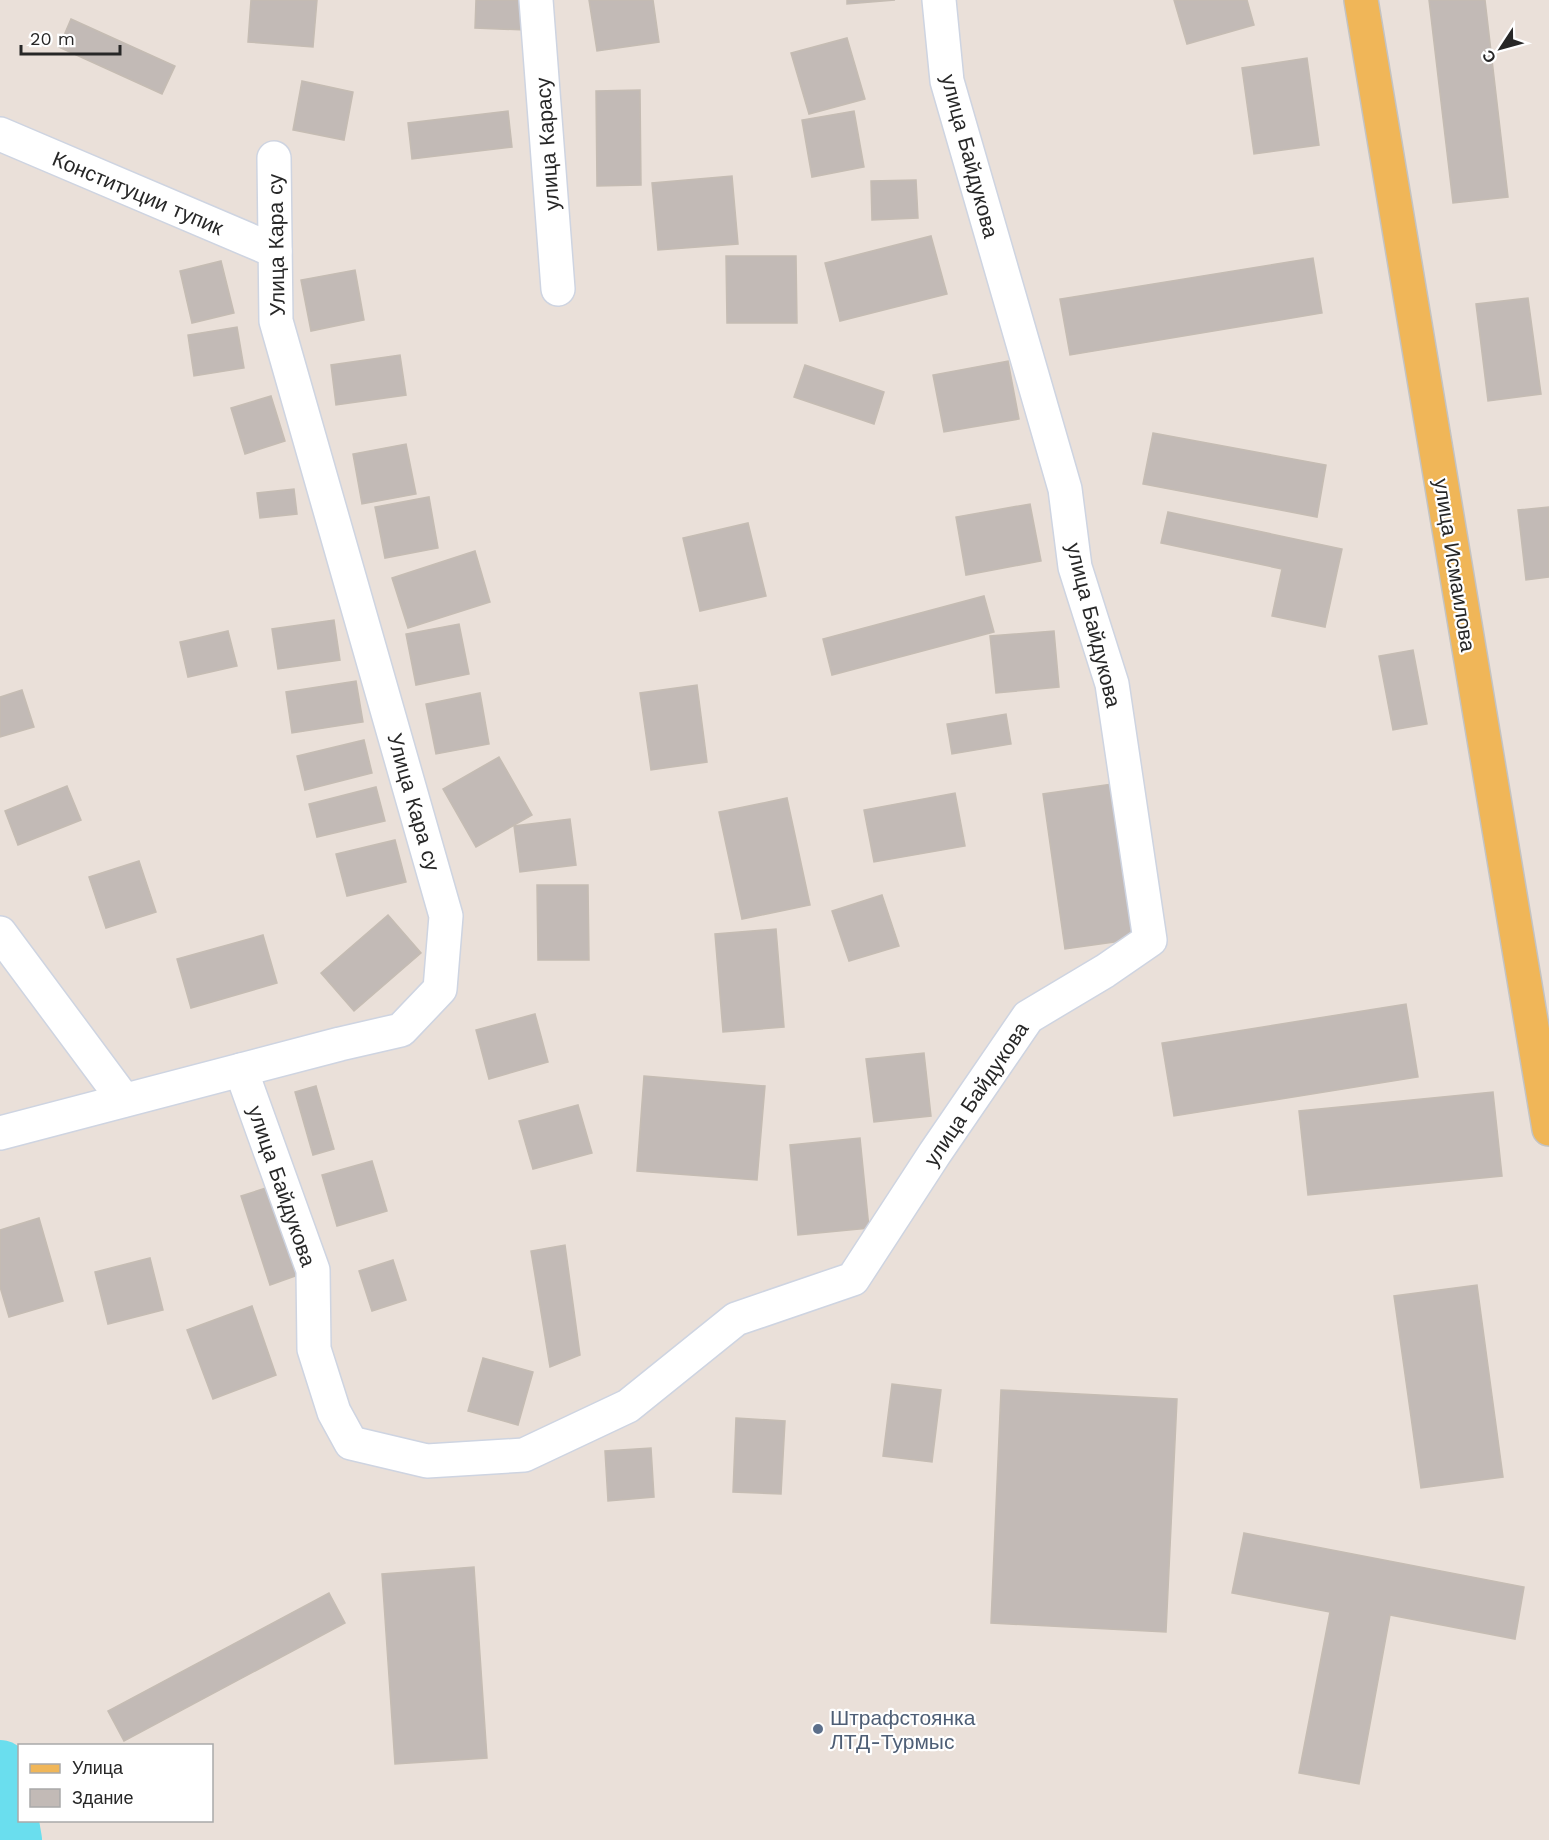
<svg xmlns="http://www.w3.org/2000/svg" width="1549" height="1840" font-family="'Work Sans',sans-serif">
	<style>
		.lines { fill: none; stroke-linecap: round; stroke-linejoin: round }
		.river { stroke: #6adeee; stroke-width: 60 }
		.building { fill: #c2bab6; stroke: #c5bcb3; stroke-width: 1.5 }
		.minor-casing { stroke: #ced4e1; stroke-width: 36 }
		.major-casing { stroke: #c3c3c3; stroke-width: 36 }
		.minor { stroke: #fff; stroke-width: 33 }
		.major { stroke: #f0b658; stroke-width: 33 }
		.service-dot { fill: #5c6f8a; stroke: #fff; stroke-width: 2 }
		.labels { text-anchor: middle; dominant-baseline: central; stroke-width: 4.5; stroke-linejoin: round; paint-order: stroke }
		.street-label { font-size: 21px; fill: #272727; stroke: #fff }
		.service-label { font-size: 21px; fill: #4e5e75; stroke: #fff; text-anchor: start }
	</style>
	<rect width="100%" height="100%" fill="#eae0d9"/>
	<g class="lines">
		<!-- river -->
		<polyline class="river" points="0,1770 12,1840"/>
	</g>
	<!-- building -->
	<g class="building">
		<polygon points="251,0 317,0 313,47 248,42"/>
		<polygon points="476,0 526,0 525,30 475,28"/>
		<polygon points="589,0 653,0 659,42 597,51"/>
		<polygon points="847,0 895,0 847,4"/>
		<polygon points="1174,0 1247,0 1254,25 1187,44"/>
		<polygon points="1429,0 1485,0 1508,197 1453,203"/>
		<polygon points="71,19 175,66 162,94 59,47"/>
		<polygon points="847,38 865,99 809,114 791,53"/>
		<polygon points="1307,58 1319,145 1254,154 1242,68"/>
		<polygon points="302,81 353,92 344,140 293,130"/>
		<polygon points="640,90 641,185 597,186 596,91"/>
		<polygon points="508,111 512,147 412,159 408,123"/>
		<polygon points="854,111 864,167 812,177 802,120"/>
		<polygon points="732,176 738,244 658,250 652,183"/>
		<polygon points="916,180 918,218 872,220 871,181"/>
		<polygon points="931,236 947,294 840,321 825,263"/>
		<polygon points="726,256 796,256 797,323 727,323"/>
		<polygon points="1313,258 1322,313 1070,355 1060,299"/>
		<polygon points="221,261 234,313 192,323 180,271"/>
		<polygon points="355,270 364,320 311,331 301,280"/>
		<polygon points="1528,298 1541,394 1488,401 1476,304"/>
		<polygon points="237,327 244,368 194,376 188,335"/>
		<polygon points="400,355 406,395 336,405 331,365"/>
		<polygon points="1008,361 1019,419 944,432 933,375"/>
		<polygon points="805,365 884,392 874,424 794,397"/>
		<polygon points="271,396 285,441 245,454 231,408"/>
		<polygon points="1153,433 1326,465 1317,517 1143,484"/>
		<polygon points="406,444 416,494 362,504 353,454"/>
		<polygon points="294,489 297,514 260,518 257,493"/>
		<polygon points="429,497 438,548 385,558 375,507"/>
		<polygon points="1030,504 1041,561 966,575 956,517"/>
		<polygon points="1549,507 1549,577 1526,580 1518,510"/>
		<polygon points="1168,512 1342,549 1325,627 1272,616 1282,569 1161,543"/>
		<polygon points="748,523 766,596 700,611 683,538"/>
		<polygon points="475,551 490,602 408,628 392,578"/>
		<polygon points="984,596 994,632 832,675 823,639"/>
		<polygon points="334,620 340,660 278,669 272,629"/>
		<polygon points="459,624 469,674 416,685 406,634"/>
		<polygon points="228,631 237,666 188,677 180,642"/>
		<polygon points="1054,631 1059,687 996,693 990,636"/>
		<polygon points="1413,650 1427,724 1393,730 1379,656"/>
		<polygon points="356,681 363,722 292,733 286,692"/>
		<polygon points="697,685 707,762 651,770 640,693"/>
		<polygon points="22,690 34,727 0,737 0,697"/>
		<polygon points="480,693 489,744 436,754 426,704"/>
		<polygon points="1006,714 1011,744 952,754 947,724"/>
		<polygon points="364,740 372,773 305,790 297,756"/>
		<polygon points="499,757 532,815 476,847 443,789"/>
		<polygon points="1112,784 1135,939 1065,949 1043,794"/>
		<polygon points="67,786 81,820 18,845 5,811"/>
		<polygon points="376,787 385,821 317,837 309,804"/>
		<polygon points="955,793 965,846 874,862 864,810"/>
		<polygon points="787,798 810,905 742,919 719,812"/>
		<polygon points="570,819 576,865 520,872 514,826"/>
		<polygon points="395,840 406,882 347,896 336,854"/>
		<polygon points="139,861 156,912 106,928 89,877"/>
		<polygon points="537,885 588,885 589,960 538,960"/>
		<polygon points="882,895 899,946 849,961 832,911"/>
		<polygon points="388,915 421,953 354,1011 321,973"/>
		<polygon points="776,929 784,1027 723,1032 715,934"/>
		<polygon points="263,935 277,983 191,1008 177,959"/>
		<polygon points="1406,1004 1418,1077 1174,1116 1162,1043"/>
		<polygon points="535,1014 548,1062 489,1079 476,1030"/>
		<polygon points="924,1053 931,1116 874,1122 866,1059"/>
		<polygon points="644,1076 765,1086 757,1180 637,1171"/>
		<polygon points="316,1086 334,1149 313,1155 295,1092"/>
		<polygon points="1493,1092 1502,1176 1308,1195 1299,1111"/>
		<polygon points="578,1105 592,1153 533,1169 519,1121"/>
		<polygon points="860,1138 869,1228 798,1235 790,1145"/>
		<polygon points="372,1161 387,1211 337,1226 322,1175"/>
		<polygon points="269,1187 298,1275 270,1285 241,1196"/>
		<polygon points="39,1218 63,1301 9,1317 0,1287 0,1230"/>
		<polygon points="565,1245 580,1355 550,1367 531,1251"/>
		<polygon points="150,1258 163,1310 108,1324 95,1272"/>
		<polygon points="393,1260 406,1300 372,1311 359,1271"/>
		<polygon points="1477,1285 1503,1477 1421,1488 1394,1296"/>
		<polygon points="252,1306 276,1375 213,1399 187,1330"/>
		<polygon points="483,1358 533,1372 518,1425 468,1411"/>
		<polygon points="892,1384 941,1390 932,1462 883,1456"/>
		<polygon points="1001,1390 1177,1399 1166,1632 991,1623"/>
		<polygon points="736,1418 785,1421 781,1494 733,1492"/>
		<polygon points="651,1448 654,1497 608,1501 605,1451"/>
		<polygon points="1244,1533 1524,1587 1515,1639 1390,1615 1359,1784 1299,1773 1330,1612 1232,1593"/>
		<polygon points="474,1567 487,1758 395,1764 382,1574"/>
		<polygon points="329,1593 345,1623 124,1741 108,1711"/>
	</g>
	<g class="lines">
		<defs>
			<g id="minor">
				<polyline points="536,0 558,289"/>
				<polyline points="0,134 275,251"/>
				<polyline points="0,933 124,1100"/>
				<polyline points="241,1070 313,1270 314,1349 334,1412 351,1443 427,1461 524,1455 628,1406 736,1319 853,1279 935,1153 1028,1017 1105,971 1150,940 1112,684 1075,567 1065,489 947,81 939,0"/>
				<polyline points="0,1133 340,1044 401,1030 440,989 446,916 276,321 274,158"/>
			</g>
			<polyline id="major" points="1361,0 1549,1129"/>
		</defs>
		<!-- minor casing -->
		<use href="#minor" class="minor-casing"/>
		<!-- major casing -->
		<use href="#major" class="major-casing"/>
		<!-- minor -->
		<use href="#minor" class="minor"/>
		<!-- major -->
		<use href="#major" class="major"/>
	</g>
	<!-- markers -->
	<circle class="service-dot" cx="818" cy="1729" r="6"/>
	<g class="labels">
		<!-- street labels -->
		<g class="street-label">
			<text transform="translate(547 144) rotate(-94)">улица Карасу</text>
			<text transform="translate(970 156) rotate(75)">улица Байдукова</text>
			<text transform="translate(138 193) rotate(23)">Конституции тупик</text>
			<text transform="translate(276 245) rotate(-91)">Улица Кара су</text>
			<text transform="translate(1455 565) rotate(81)">улица Исмаилова</text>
			<text transform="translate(1094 625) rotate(76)">улица Байдукова</text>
			<text transform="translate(414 802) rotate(74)">Улица Кара су</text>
			<text transform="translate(976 1094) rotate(-56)">улица Байдукова</text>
			<text transform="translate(282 1186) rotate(71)">улица Байдукова</text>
		</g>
		<!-- service labels -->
		<g class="service-label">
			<text x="830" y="1717">Штрафстоянка<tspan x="830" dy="24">ЛТД-Турмыс</tspan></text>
		</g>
	</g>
	<!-- legend -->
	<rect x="18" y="1744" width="195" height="78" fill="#ffffff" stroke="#a9a9a9" stroke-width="1.5"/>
	<rect x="30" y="1764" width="30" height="9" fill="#f0b658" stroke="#a9a9a9" stroke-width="1.5"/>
	<text x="72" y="1774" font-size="18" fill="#272727">Улица</text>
	<rect x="30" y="1789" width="30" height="18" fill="#c2bab6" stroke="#a9a9a9" stroke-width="1.5"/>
	<text x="72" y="1804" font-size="18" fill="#272727">Здание</text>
	<!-- north arrow -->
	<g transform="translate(1501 48) rotate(234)" stroke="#ffffff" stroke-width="4.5" paint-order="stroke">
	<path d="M0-4.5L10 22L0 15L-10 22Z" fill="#272727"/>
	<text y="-9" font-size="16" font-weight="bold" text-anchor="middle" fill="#272727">С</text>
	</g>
	<!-- scale -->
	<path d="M21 45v9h99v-9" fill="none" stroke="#272727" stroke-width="3"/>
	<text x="30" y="45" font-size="18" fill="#272727" stroke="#ffffff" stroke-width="4.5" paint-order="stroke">20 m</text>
</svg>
